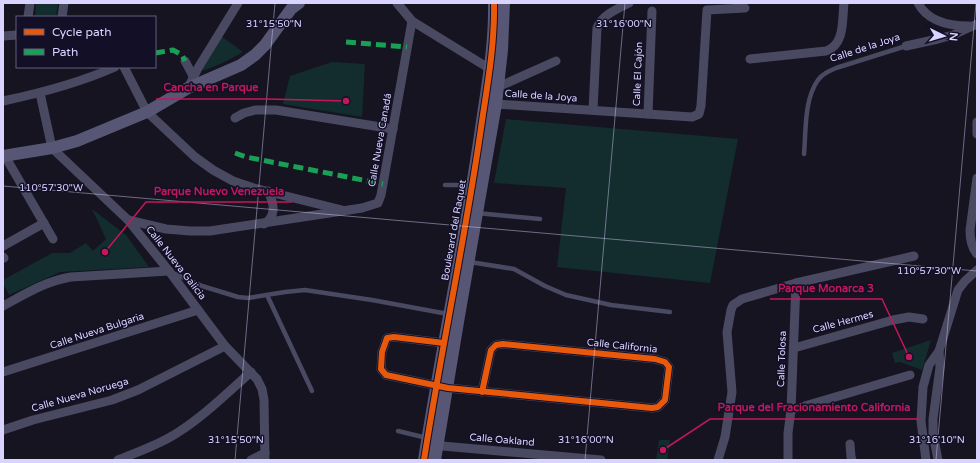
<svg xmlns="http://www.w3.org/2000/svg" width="980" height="463" font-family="'Varela Round',sans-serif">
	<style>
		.green { fill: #132c2d }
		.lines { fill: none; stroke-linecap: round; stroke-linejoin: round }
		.lane { stroke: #4a4962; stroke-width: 4.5 }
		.street { stroke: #4a4962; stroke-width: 9 }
		.secondary { stroke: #575674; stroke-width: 12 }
		.quiet { stroke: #1a9f57; stroke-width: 5; stroke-dasharray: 10 5; stroke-linecap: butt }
		.cycleway-casing { stroke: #130f26; stroke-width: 8 }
		.cycleway { stroke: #e8590c; stroke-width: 6 }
		.ticks { fill: none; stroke: #d9d4ff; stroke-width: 1; stroke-opacity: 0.45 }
		.labels { text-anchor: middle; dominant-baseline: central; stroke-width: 3; stroke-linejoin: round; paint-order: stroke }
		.street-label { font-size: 10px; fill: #d9d4ff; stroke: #130f26 }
		.ticks-label { font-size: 10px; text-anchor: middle; fill: #d9d4ff; stroke: #130f26; stroke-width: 3; stroke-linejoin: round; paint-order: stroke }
		.leader { fill: none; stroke: #c2185b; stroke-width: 1.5 }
		.callout-dot { fill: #c2185b; stroke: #130f26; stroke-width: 1.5 }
		.callout-label { font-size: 11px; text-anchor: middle; font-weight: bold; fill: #c2185b; stroke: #130f26; stroke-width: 3; stroke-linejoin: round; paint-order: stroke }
	</style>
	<rect width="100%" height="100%" fill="#161421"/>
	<!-- green -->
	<g class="green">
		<polygon points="36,3 58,3 56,17 35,17"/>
		<path d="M221,36L243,52C229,60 214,68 197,72Z"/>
		<polygon points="332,62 365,64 362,117 283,104 290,76"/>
		<polygon points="506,119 738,139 710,283 557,267 566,188 494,183"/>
		<polygon points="92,209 126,235 149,267 60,272 9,295 3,283 3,280 52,253 70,253 86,243 93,251 106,239"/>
		<polygon points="931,340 922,370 900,362 895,363 892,353"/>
		<polygon points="659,440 670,440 667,460 656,460"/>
	</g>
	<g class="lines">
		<!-- lane -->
		<g class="lane">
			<path d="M804,154C806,132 804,99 818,80C822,74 829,71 836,68L906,46"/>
			<polyline points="445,185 457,185 471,187"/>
			<polyline points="477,213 540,219"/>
			<polyline points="470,262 514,269 545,286 566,295 611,305 670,312"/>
			<polyline points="173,273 202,286 238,297 248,298 285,292 305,290 372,300 448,314"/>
			<polyline points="267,295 312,391"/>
			<polyline points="398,431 427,438"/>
		</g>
		<!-- street -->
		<g class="street">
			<polyline points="397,3 412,21 495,72"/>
			<path d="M918,3C928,22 949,26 969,26"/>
			<polyline points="28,17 30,3"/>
			<polyline points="62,17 64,3"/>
			<polyline points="3,36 17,35"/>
			<polyline points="906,46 938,39 953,35 977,24"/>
			<path d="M750,59L826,51C845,45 842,20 844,3"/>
			<polyline points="185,61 193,76"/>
			<polyline points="124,67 147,112 195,157 213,170 233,181 254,188 342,210"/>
			<polyline points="498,87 556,61"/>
			<polyline points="188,88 198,68 238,3"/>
			<polyline points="40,93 52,148 128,220 169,271 225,346 257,379 262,389 264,400 265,460"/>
			<path d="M3,101C41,93 79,83 115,67"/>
			<polyline points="496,104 692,117 699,114 701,106 707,10 745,8"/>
			<path d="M593,110L597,28C602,15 617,9 629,3"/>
			<polyline points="648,114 652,11"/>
			<polyline points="235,118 244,113 255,110 276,110 393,129"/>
			<polyline points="977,122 977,134"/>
			<polyline points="5,156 53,239"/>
			<path d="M977,178L970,230C970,239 971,247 977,254"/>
			<polyline points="128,220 166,229 190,231 210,231 362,208 378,203 381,195 383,184 412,21"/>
			<path d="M264,224C277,216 274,203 268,191"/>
			<polyline points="3,246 44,223"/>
			<polyline points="3,257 4,258"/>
			<path d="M3,306C25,294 46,281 71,277L169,271"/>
			<polyline points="444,343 394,337 387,338 382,352 381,369 386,375 448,388 652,408 658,407 665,400 669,367 665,362 655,359 503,344 496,345 491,350 482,392"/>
			<polyline points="794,348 893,320 909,317 923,319"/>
			<polyline points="3,372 198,310"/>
			<polyline points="791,410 910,375"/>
			<polyline points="3,430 33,420 112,400 138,390 225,346"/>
			<polyline points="850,444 851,457 852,460"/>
			<polyline points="431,445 601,460"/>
			<path d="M118,460C137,452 159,445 177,433C204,416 227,393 251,372"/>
			<polyline points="251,460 265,453"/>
			<polyline points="718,460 725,437 730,405 732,392 727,332 731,310 733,305 742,299 796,283 914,256"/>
			<polyline points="788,460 788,433 791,410 796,283"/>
			<polyline points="926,460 921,421 923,387 929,365 939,351 958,290 965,281 977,270"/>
			<polyline points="938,460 933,434 933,419 940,367 939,351"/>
		</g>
		<!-- secondary -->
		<g class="secondary">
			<polyline points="3,156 52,148 77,141 147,112 188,88 241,65 255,55 265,45 291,9 299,3"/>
			<path d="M424,460C441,351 464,244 480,135C486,92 495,47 494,3"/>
			<polyline points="435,460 459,316 496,104 502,50 504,3"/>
		</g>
		<!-- quiet -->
		<g class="quiet">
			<polyline points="346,42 407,47"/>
			<polyline points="155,53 173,50 182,55 185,61"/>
			<polyline points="235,153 246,157 383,184"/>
		</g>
		<defs>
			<g id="cycleway">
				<polyline points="444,343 394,337 387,338 382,352 381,369 386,375 448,388 652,408 658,407 665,400 669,367 665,362 655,359 503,344 496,345 491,350 482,392"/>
				<path d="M424,460C441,351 464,244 480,135C486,92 495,47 494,3"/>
			</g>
		</defs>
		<!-- cycleway casing -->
		<use href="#cycleway" class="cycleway-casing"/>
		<!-- cycleway -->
		<use href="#cycleway" class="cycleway"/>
	</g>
	<!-- ticks -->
	<path class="ticks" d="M3,186L977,271M235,460L275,3M585,460L625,3M936,460L976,3"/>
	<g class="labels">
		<!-- street labels -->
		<g class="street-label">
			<text transform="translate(865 48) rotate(-18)">Calle de la Joya</text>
			<text transform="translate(638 74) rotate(-88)">Calle El Cajón</text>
			<text transform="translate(541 96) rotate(4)">Calle de la Joya</text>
			<text transform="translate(380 140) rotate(-80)">Calle Nueva Canadá</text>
			<text transform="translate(454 230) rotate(-80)">Boulevard del Raquet</text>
			<text transform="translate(176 263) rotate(52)">Calle Nueva Galicia</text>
			<text transform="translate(843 322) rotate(-15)">Calle Hermes</text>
			<text transform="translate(97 331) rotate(-18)">Calle Nueva Bulgaria</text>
			<text transform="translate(622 346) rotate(6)">Calle California</text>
			<text transform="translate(782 359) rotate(-88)">Calle Tolosa</text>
			<text transform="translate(80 395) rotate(-16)">Calle Nueva Noruega</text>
			<text transform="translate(502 440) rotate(5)">Calle Oakland</text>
		</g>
	</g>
	<g class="ticks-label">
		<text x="274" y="27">31°15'50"N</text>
		<text x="624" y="27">31°16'00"N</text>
		<text x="51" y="191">110°57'30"W</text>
		<text x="929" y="274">110°57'30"W</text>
		<text x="236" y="443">31°15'50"N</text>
		<text x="586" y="443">31°16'00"N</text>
		<text x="937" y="443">31°16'10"N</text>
	</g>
	<!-- callouts -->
	<path class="leader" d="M346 101L267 99H156M105 252L146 202H292M909 357L882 299H770M663 450L710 419H919"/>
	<g class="callout-dot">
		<circle cx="346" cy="101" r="4"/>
		<circle cx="105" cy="252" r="4"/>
		<circle cx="909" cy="357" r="4"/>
		<circle cx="663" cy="450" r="4"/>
	</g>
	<g class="callout-label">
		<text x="211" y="91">Cancha en Parque</text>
		<text x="219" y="195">Parque Nuevo Venezuela</text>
		<text x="826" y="292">Parque Monarca 3</text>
		<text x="814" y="411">Parque del Fracionamiento California</text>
	</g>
	<!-- border -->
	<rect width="980" height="463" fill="none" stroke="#d9d4ff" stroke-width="8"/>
	<!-- legend -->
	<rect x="16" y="16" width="140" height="52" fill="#130f26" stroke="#625e7d"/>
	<rect x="24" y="29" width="20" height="6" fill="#e8590c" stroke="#625e7d"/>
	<text x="52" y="36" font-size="12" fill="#d9d4ff">Cycle path</text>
	<rect x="24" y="49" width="20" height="6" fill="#1a9f57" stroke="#625e7d"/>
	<text x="52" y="56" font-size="12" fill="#d9d4ff">Path</text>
	<!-- north arrow -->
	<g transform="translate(944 36) rotate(95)" stroke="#130f26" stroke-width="3" paint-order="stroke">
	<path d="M0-3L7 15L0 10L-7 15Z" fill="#d9d4ff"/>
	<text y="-6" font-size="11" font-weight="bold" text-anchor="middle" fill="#d9d4ff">N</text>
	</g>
</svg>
